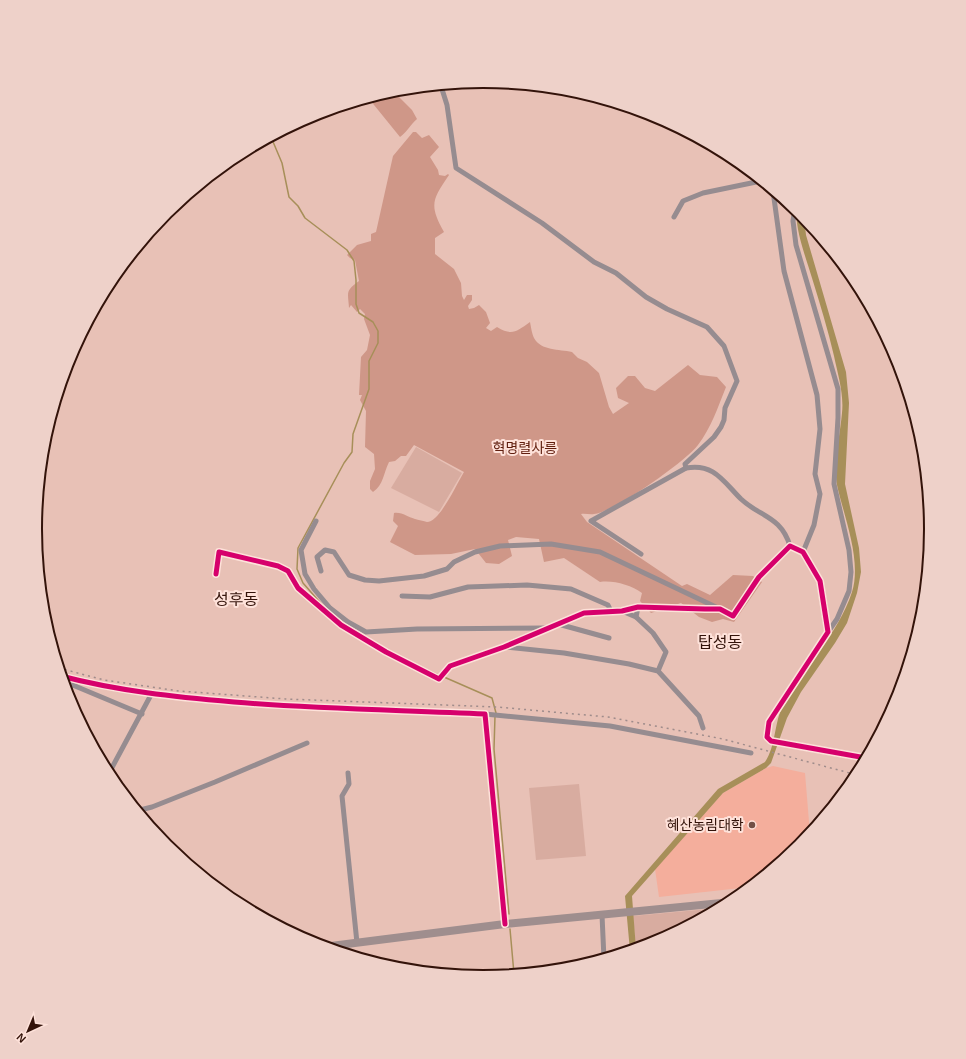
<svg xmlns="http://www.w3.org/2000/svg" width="966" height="1059" font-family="Arial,'Noto Sans KR',sans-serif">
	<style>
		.built { fill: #f4ae9c }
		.green { fill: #d8aca0 }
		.forest { fill: #cf9788 }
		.water { fill: #a78f59 }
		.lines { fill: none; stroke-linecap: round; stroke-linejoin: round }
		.stream { stroke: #a78f59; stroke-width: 1.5 }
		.street { stroke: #968c90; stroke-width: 5 }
		.secondary { stroke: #a49293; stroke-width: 7 }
		.primary { stroke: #9f8e8e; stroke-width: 8 }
		.rail { stroke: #9f8c8b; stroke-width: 1.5; stroke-dasharray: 2 4; stroke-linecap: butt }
		.cycleway-casing { stroke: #fee2da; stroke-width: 8 }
		.cycleway { stroke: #d6006c; stroke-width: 5 }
		.poi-dot { fill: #725046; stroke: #fee2da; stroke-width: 1.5 }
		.labels { text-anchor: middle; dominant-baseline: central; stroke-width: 4; stroke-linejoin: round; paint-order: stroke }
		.park-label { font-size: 14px; fill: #601e0e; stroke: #fee2da }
		.poi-label { font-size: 14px; fill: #33130a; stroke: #fee2da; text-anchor: end }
		.quarter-label { font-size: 16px; fill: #33130a; stroke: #fee2da }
		.rim { fill: none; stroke: #33130a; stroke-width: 2 }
	</style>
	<rect width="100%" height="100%" fill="#e8c1b6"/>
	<!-- built -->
	<polygon class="built" points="773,766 805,773 810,834 800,846 750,887 659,897 655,869 723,793 766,768"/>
	<!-- green -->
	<g class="green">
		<polygon points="416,447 462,473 439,512 391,488"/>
		<polygon points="579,784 586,856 536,860 529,788"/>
		<polygon points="719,908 654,943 636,949 633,916"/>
	</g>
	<!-- forest -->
	<g class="forest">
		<path d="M393,91L412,110L417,119C410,125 408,131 400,137L370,100L371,98Z"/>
		<path d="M413,132H416L422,138L429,135L439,147L430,157L438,170L439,175L445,176L448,174L449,175C432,200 429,205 444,232L435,238V254L454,269L461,283L462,296L464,300L467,295H472V300L468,306L469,309L474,308L479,305L486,312L490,323L486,328L491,331L497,327C512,336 516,332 530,322C531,327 532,334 534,338C541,351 559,349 572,352L578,358L587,362L599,373L609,407L613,414L629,403L618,398L616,388L628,376H635L645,388L655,391L688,365L700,375L717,377L726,387C718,407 711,428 698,445C685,462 614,512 594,514C590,515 585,513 581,514L587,522L682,586L687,584L710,595L733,575L753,576L762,582L734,622L723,619L712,622L699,617L681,603L651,613L640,601L642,593C631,585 613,580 600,582L564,558L544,562L539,539L516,537L508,540L512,556L499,564L486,563L475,549L451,554L415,555L390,542L398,526L393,521L394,513C403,512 407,517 415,519C418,520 424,521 427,522C440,522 457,483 464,472L414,445L406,456H401L395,461L389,462C383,474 384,484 373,492L370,489V481L375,469L374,454L365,447L366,411L360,400L362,395H359L361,357L367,350L370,335L364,319L365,314L360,309L357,312L351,305L349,308C348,292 345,291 359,281L355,260L350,258L347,255L357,245L371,241V234L376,232L393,156Z"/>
	</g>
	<!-- water -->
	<path class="water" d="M797,210L804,218L806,235L846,372L849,403L845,484L859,548L861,572L857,593L847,623L835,643L801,692L787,718L771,763L766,768L723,793L632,896L636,949L630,951L625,896L718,789L765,762C776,746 774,723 783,705C804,666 838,635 852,592C862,560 844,517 837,485C833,462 840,436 842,413C844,394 838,375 834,356C828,330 820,304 812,278C807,261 794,227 797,210Z"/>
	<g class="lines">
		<!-- stream -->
		<g class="stream">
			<polyline points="271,137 282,163 289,197 298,206 305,218 347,250 354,261 356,280 356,304 359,313 373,322 378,331 378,343 369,361 369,389 353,434 352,452 344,463 298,548 297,569 303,583 324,607"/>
			<polyline points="339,620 348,627"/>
			<polyline points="413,663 438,675"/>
			<polyline points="444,677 492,698 496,713"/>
			<polyline points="495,716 494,749 509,914"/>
			<polyline points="510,929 514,974"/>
		</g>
		<!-- street -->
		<g class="street">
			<polyline points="441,86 447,105 456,168 542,223 594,262 616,273 646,297 667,309 707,327 724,346 737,381 725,408 724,420 721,427 714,437 685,464 686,468"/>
			<polyline points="773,191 784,271 817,395 820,429 815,474 820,494 814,525 803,552"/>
			<polyline points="795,208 793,221 796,245 838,389 838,418 834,484 849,550 851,572 849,591 837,619 828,632"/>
			<polyline points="674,217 683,201 703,193 761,181"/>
			<polyline points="316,521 301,550 305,574 314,589 330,608 348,622 366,632 417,629 546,628"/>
			<path d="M641,554L591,521L686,468C714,463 723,481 741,499C760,517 781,516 790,546"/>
			<polyline points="321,571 317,557 325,550 334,552 349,575 365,580 379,581 424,576 447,569 454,562 475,552 500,546 551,544 600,552 718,608"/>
			<polyline points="216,574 219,552 278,566 288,571 298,588 341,625 386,652 439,679"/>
			<polyline points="402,596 430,597 468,587 527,585 571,589 608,605 611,611"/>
			<polyline points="622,611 636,617 638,607"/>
			<polyline points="636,617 653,633 666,652 658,671"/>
			<polyline points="558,624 609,638"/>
			<polyline points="505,647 564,653 629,664 658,671 699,716 703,728"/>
			<path d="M61,676C118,691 176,697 234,702C318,709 401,710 485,714L505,924"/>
			<polyline points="63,681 142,714"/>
			<polyline points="485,714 610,726 751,753"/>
			<polyline points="348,773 349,784 342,796 357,943"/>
			<polyline points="108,775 152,693"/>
			<polyline points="138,812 140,810 152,807 215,782 307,743"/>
			<polyline points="602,915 604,959"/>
		</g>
		<!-- secondary -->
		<polyline class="secondary" points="439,679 450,666 504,647 584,613 622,611 638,607 705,609 720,609 733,616 759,577 790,546 803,552 820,581 828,632 769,722 767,737 771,741 866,758"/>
		<!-- primary -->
		<polyline class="primary" points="323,947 505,924 732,902"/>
		<!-- rail -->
		<polyline class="rail" points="59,668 104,680 179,691 286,699 497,707 608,717 723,739 857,775"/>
		<defs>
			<g id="cycleway">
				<polyline points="216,574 219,552 278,566 288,571 298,588 341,625 386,652 439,679 450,666 504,647 584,613 622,611 638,607 705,609 720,609 733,616 759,577 790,546 803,552 820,581 828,632 769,722 767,737 771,741 866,758"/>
				<path d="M61,676C118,691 176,697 234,702C318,709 401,710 485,714L505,924"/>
			</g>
		</defs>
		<!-- cycleway casing -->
		<use href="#cycleway" class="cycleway-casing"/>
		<!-- cycleway -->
		<use href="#cycleway" class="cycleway"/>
	</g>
	<!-- markers -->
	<circle class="poi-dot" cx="752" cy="825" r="4"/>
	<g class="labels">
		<!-- park labels -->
		<g class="park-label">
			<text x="525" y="448">혁명렬사릉</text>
		</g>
		<!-- poi labels -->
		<g class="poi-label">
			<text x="744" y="825">혜산농림대학</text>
		</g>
		<!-- quarter labels -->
		<g class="quarter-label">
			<text x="236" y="599">성후동</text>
			<text x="720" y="642">탑성동</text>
		</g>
	</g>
	<!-- crop -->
	<path d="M0 0H966V1059H0ZM42 529a441 441 0 1 1 882 0a441 441 0 1 1-882 0Z" fill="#eed1c9" fill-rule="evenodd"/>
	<path class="rim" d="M42 529a441 441 0 1 1 882 0a441 441 0 1 1-882 0Z"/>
	<!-- north arrow -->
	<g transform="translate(28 1031) rotate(224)" stroke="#fee2da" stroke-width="3" paint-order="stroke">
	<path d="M0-3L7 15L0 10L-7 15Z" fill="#33130a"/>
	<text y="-6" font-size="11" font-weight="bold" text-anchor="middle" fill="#33130a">N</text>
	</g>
</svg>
